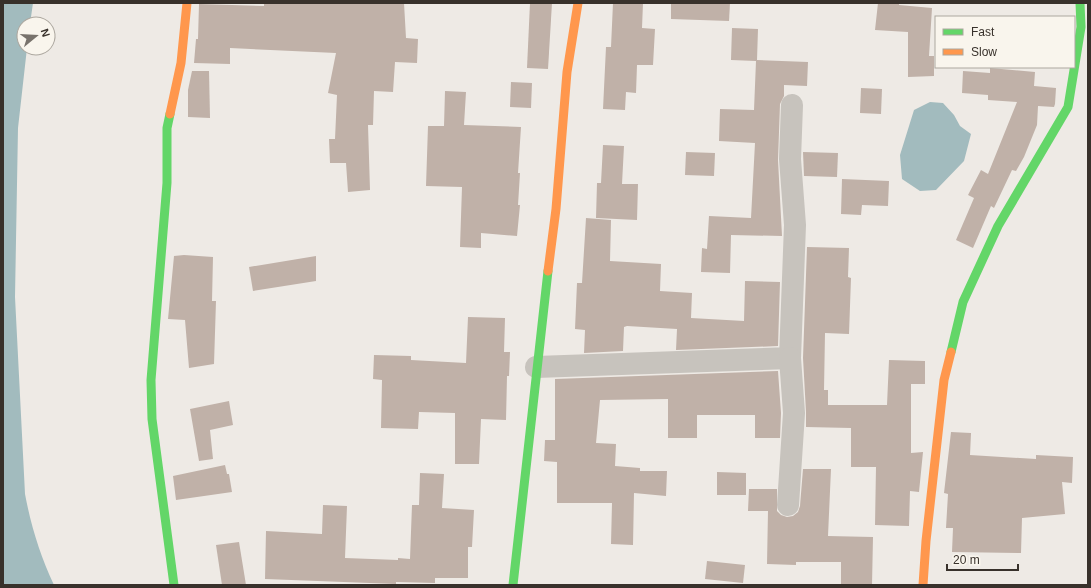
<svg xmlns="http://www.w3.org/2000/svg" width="1091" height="588" font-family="Helvetica,sans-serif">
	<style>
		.water { fill: #a2bbbe }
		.building { fill: #c0b1a8 }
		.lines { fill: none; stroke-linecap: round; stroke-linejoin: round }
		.street { stroke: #c7c3bd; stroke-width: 22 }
		.fast { stroke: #63d668; stroke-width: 9 }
		.slow { stroke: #ff974d; stroke-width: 9 }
	</style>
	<rect width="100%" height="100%" fill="#eeeae5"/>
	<!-- water -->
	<g class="water">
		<path d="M3,3H33L30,24H24V48H27L18,128L15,297L25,494C31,526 40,555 54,585H3Z"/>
		<polygon points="930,102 943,103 954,115 960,126 971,134 964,161 936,190 920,191 902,179 900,155 914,110"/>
	</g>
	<!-- building -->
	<g class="building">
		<polygon points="264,3 404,3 406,38 418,39 417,63 395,62 393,92 374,91 373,125 368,125 370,190 348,192 346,163 330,163 329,139 335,139 337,95 328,93 336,53 230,48 230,64 194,63 196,39 198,39 199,4 264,6"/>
		<polygon points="530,3 552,3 548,69 527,68"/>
		<polygon points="613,3 643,3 642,28 655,29 653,65 637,65 636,93 626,92 625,110 603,109 606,47 611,47"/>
		<polygon points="671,3 730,3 729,21 671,19"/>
		<polygon points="878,3 899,3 899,5 932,8 929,56 934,56 934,76 908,77 908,32 875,30"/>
		<polygon points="732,28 758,29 757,60 808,62 807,86 784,85 784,96 780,104 778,160 782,236 731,235 730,273 701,272 702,248 707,249 709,216 751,218 755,143 719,141 720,109 754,110 756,61 731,60"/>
		<polygon points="990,68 1035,72 1034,86 1056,88 1055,104 1054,107 1038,106 1037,125 1024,157 1016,171 1012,170 994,208 991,206 973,248 956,240 974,198 968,195 981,170 988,174 1017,102 988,100 988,95 962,93 963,71 990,73"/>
		<polygon points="192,71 209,71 210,118 188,117 188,90"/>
		<polygon points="511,82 532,83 531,108 510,107"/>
		<polygon points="861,88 882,89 881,114 860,113"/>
		<polygon points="445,91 466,92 464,125 521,127 518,173 520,173 518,205 520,205 517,236 481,233 481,248 460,247 462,187 426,186 428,126 444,126"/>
		<polygon points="603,145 624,146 622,184 638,184 637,220 596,218 597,183 601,183"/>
		<polygon points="686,152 715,153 714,176 685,175"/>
		<polygon points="803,152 838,153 837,177 804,176"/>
		<polygon points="842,179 889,181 888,206 862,205 861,215 841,214"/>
		<polygon points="586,218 611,220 610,261 661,264 660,291 692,293 691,318 744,321 745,281 780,282 778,346 676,350 677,329 627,326 624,327 623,351 584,353 585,330 575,329 577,283 582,283"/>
		<polygon points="807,247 849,248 848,277 851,278 849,334 825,333 824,390 828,390 828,405 887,405 889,360 925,361 925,384 911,384 911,453 923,452 919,492 910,491 909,526 875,525 876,467 851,467 851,428 806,427 806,412 803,358"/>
		<polygon points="184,255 213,257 212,301 216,301 214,364 189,368 185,320 168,319 174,256"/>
		<polygon points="316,256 316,281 253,291 249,267"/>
		<polygon points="468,317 505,318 504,352 510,352 509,376 507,376 506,420 481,419 479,464 455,464 455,413 419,412 418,429 381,428 382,380 373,379 374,355 411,356 411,360 466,363"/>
		<polygon points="778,371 781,413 780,438 755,438 755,415 697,415 697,438 668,438 668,399 600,400 596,443 616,444 615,466 640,468 640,471 667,471 666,496 634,493 633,545 611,544 612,503 557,503 557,462 544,461 545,440 555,440 555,379"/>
		<polygon points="229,401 233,425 210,430 213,459 199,461 190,409"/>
		<polygon points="951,432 971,433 970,455 1036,459 1036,455 1073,457 1072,483 1062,482 1065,514 1022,518 1021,553 952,552 953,528 946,528 948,494 944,493"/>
		<polygon points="225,465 227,474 229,474 232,492 176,500 173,476"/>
		<polygon points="803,469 831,469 828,536 873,537 872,585 841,585 841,562 796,562 796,565 767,564 768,511 748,511 749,489 777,489 777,511 781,515 787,517 793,516 798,512 800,506"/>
		<polygon points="717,472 746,473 746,495 717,495"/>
		<polygon points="420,473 444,474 442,508 474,510 472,547 468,547 468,578 435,578 435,583 396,582 396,584 265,579 266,531 322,534 323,505 347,506 345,558 398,560 398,558 410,559 412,505 419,505"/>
		<polygon points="239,542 246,585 222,585 216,545"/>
		<polygon points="707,561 745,565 743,583 705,579"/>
	</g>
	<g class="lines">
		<!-- street -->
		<g class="street">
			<polyline points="536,367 790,358 795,225 790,159 792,105"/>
			<polyline points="788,505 794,413 790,358"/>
		</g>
		<!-- fast -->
		<g class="fast">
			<polyline points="170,114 167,128 167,183 151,380 152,419 174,585"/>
			<polyline points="951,352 963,302 998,226 1068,107 1081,27 1080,3"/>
			<polyline points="513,585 548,271"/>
		</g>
		<!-- slow -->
		<g class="slow">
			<polyline points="170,114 181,63 187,3"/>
			<polyline points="548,271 556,209 567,72 578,3"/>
			<polyline points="923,585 926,541 944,380 951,352"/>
		</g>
	</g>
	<!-- border -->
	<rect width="1091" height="588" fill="none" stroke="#38312b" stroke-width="8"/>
	<!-- legend -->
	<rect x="935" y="16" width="140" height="52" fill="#f9f5ed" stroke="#aca79f"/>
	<rect x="943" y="29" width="20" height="6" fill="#63d668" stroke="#aca79f"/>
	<text x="971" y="36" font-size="12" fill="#38312b">Fast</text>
	<rect x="943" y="49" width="20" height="6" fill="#ff974d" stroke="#aca79f"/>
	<text x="971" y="56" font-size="12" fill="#38312b">Slow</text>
	<!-- north arrow -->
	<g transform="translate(36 36) rotate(72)"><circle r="19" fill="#f9f5ed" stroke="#aca79f"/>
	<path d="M0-3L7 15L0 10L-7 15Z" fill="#78726c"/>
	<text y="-6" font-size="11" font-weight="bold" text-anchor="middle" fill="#38312b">N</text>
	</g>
	<!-- scale -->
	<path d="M947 564v6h71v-6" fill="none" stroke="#38312b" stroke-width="2"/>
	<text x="953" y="564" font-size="12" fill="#38312b" stroke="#f9f5ed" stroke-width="3" paint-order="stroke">20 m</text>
</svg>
